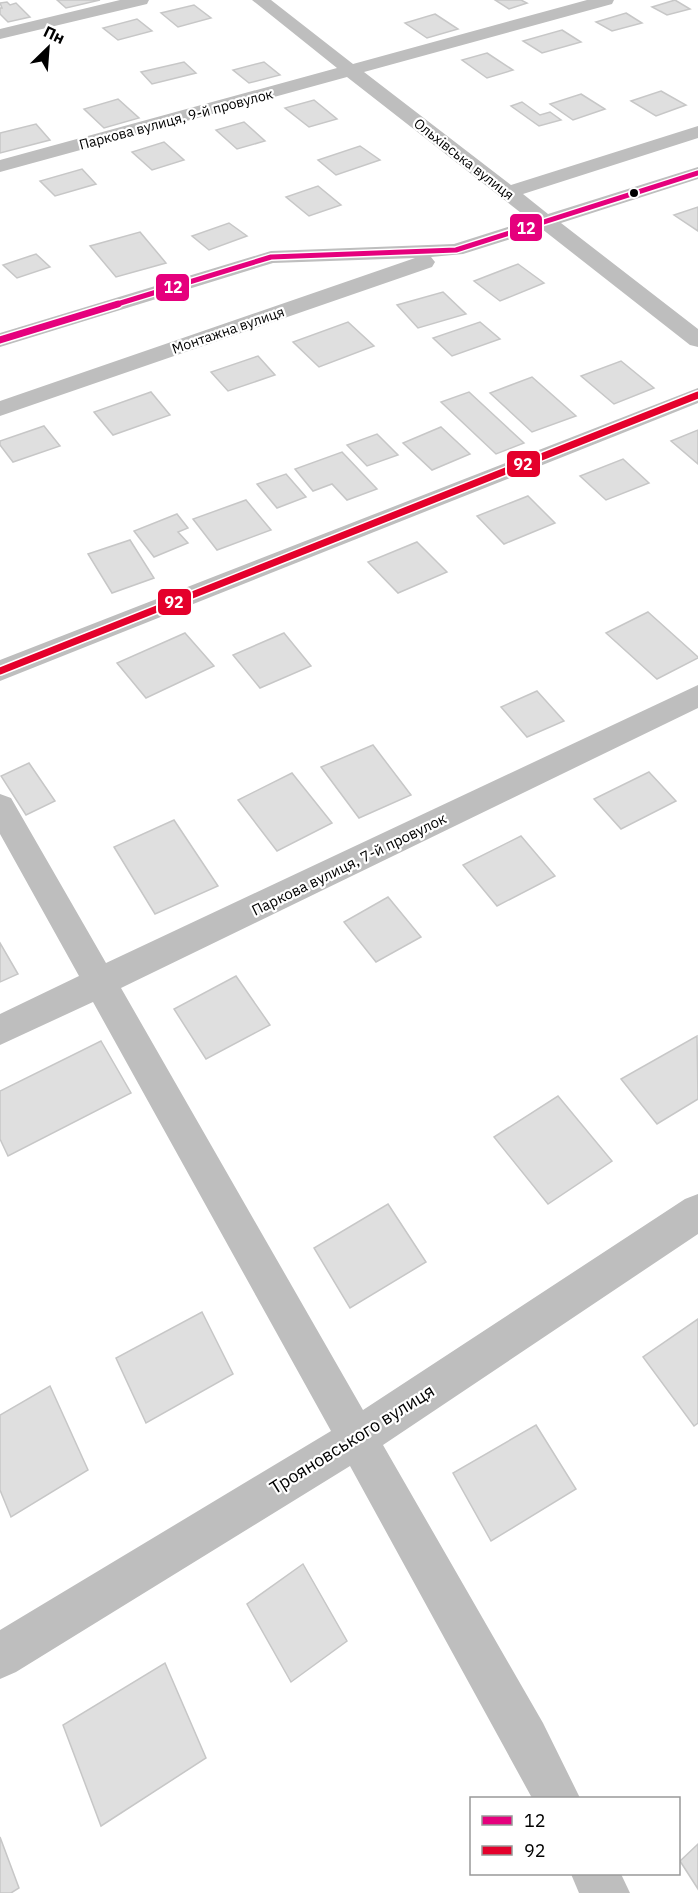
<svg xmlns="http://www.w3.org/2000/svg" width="698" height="1893" font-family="'IBM Plex Sans',sans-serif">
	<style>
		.building { fill: #dfdfdf; stroke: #c7c7c7; stroke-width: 1.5 }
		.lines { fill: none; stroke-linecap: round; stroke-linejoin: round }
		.minor { fill: #bebebe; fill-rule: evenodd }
		.bus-1-far1-casing { stroke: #fff; stroke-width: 8 }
		.bus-1-casing { stroke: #fff; stroke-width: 10 }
		.bus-2-casing { stroke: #fff; stroke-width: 10 }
		.bus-1-far1 { stroke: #e5007d; stroke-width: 5 }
		.bus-1 { stroke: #e5007d; stroke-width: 7 }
		.bus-2 { stroke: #e4002b; stroke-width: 7 }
		.bus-dot { fill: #000; stroke: #fff; stroke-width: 2 }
		.labels { text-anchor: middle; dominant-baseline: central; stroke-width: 4.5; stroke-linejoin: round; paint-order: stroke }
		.far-street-label { font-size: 14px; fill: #000; stroke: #fff }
		.street-label { font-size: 15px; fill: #000; stroke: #fff }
		.near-street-label { font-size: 18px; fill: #000; stroke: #fff }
		.line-badge { stroke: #fff; stroke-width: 2 }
		.badge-label { font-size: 16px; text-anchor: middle; font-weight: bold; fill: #fff }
	</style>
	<rect width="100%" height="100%" fill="#fff"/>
	<!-- building -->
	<g class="building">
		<polygon points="57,0 100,0 66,8"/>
		<polygon points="495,0 521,0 527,3 509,9"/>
		<polygon points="675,0 690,9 667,15 652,7"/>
		<polygon points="7,2 10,5 16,3 30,17 8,22 0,14 0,8 2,8 0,3"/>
		<polygon points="194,5 211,18 178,27 161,13"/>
		<polygon points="626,13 642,23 612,31 596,22"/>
		<polygon points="435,14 458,29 427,38 405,23"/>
		<polygon points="137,19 152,31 118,40 103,28"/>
		<polygon points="562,30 581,42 542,53 523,41"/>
		<polygon points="487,53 513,70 487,78 462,60"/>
		<polygon points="184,62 196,73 152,84 141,72"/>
		<polygon points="264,62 280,75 249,83 233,70"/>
		<polygon points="661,91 686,105 656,116 631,101"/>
		<polygon points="581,94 605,109 573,120 550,104"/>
		<polygon points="118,99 139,118 104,128 84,109"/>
		<polygon points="314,100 337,119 309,127 285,108"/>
		<polygon points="522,102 540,115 550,112 561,120 539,126 511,106"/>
		<polygon points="244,122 265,141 237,149 216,130"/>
		<polygon points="36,124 50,140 0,153 0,133"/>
		<polygon points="164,142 184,160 152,170 132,152"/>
		<polygon points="360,146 380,160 336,175 318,160"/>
		<polygon points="82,169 96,184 55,196 40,181"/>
		<polygon points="318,186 341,205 309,216 286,197"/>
		<polygon points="698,207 698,231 674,215"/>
		<polygon points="229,223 247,236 209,250 192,236"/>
		<polygon points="140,232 166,263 116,277 90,246"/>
		<polygon points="36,254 50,267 17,278 3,265"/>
		<polygon points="518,264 544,283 500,301 474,281"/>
		<polygon points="443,292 466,314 418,328 397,305"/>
		<polygon points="348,322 374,346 319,367 293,342"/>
		<polygon points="480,322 500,339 452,356 433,338"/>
		<polygon points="258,356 275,375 228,391 211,372"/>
		<polygon points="621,361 654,388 614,404 581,376"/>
		<polygon points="532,377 576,416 532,432 490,393"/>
		<polygon points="151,392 170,415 113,435 94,412"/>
		<polygon points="469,392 524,443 496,454 441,402"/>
		<polygon points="44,426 60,446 13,462 0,445 0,441"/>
		<polygon points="441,427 470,454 432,470 403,443"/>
		<polygon points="698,430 698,464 671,441"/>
		<polygon points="377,434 398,455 367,466 347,445"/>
		<polygon points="342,452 377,489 347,500 332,484 313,491 295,469"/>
		<polygon points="623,459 649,483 606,500 580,476"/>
		<polygon points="286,474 306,497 277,508 257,484"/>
		<polygon points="528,496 555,523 504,544 477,516"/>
		<polygon points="246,500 271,530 217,550 193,519"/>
		<polygon points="177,514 188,528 178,532 188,543 154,557 134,531"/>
		<polygon points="130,540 154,578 112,593 88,554"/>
		<polygon points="417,542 447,572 398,593 368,562"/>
		<polygon points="648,612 698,657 698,658 657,679 606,633"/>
		<polygon points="185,633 214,666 146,698 117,663"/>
		<polygon points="284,633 311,666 260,688 233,655"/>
		<polygon points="537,691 564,721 527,737 501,707"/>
		<polygon points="373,745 411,795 359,818 321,767"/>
		<polygon points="29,763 55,801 26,815 1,776"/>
		<polygon points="649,772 676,801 621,829 594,799"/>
		<polygon points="292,773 332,823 277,851 238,800"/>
		<polygon points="174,820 218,886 155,914 114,847"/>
		<polygon points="521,836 555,876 497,906 463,865"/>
		<polygon points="388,897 421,937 376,962 344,922"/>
		<polygon points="0,943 18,974 0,982"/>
		<polygon points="236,976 270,1025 206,1059 174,1009"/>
		<polygon points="697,1036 698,1099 657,1124 621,1079"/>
		<polygon points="101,1041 131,1093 8,1156 0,1139 0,1091"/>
		<polygon points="558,1096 612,1161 548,1204 494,1137"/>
		<polygon points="388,1204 426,1262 350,1308 314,1248"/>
		<polygon points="202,1312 233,1374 146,1423 116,1358"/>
		<polygon points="698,1319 698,1423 694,1426 643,1357"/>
		<polygon points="50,1386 88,1470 11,1517 0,1490 0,1415"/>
		<polygon points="536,1425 576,1489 491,1541 453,1473"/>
		<polygon points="303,1564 347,1641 291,1682 247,1604"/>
		<polygon points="165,1663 206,1758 101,1826 63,1725"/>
		<polygon points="0,1837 19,1888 11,1893 0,1893"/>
		<polygon points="698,1844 698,1889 680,1861"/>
	</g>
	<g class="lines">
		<!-- minor -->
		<g class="minor">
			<polygon points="120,0 149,0 147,4 0,39 0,29"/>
			<polygon points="252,0 271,0 353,64 587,0 614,0 612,4 364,72 511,185 698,126 698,138 523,194 548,214 698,167 698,179 561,223 698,329 698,347 690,345 542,229 463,254 431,257 435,262 432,267 0,416 0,401 415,258 273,263 0,347 0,333 271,251 454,244 530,220 347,77 0,172 0,160 337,68"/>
			<polygon points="698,388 698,403 0,681 0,660"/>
			<polygon points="698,685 698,708 121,988 363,1410 685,1199 698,1194 698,1234 383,1445 543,1723 580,1798 532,1798 350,1466 16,1672 0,1679 0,1630 331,1431 93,1002 0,1045 0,1014 79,976 0,834 0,794 11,798 106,963"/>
			<polygon points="571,1874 621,1874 630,1893 579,1893"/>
		</g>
		<defs>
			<polyline id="bus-1-far1" points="114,305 271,257 456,250 698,173"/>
			<polyline id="bus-1" points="0,340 118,304"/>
			<polyline id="bus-2" points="0,671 698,395"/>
		</defs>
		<!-- bus-1-far1 casing -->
		<use href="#bus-1-far1" class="bus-1-far1-casing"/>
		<!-- bus-1 casing -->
		<use href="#bus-1" class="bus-1-casing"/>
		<!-- bus-2 casing -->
		<use href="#bus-2" class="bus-2-casing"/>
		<!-- bus-1-far1 -->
		<use href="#bus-1-far1" class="bus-1-far1"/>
		<!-- bus-1 -->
		<use href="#bus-1" class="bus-1"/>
		<!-- bus-2 -->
		<use href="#bus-2" class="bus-2"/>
	</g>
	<!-- markers -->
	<circle class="bus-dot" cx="634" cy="193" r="5"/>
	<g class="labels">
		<!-- far-street labels -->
		<g class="far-street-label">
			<text transform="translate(176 119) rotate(-15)">Паркова вулиця, 9-й провулок</text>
			<text transform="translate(464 159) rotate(38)">Ольхівська вулиця</text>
			<text transform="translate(228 330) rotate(-19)">Монтажна вулиця</text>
		</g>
		<!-- street labels -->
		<g class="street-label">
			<text transform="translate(349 864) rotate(-26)">Паркова вулиця, 7-й провулок</text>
		</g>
		<!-- near-street labels -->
		<g class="near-street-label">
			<text transform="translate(352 1439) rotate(-32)">Трояновського вулиця</text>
		</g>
	</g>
	<g class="line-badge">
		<rect x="509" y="213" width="34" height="29" rx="6" fill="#e5007d"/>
		<rect x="155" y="273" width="35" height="29" rx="6" fill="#e5007d"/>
		<rect x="506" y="450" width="35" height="28" rx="6" fill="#e4002b"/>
		<rect x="157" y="588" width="35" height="28" rx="6" fill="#e4002b"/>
	</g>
	<g class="badge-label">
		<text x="526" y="234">12</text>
		<text x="173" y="293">12</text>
		<text x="523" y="470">92</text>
		<text x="174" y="608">92</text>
	</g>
	<!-- legend -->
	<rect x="470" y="1797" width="210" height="78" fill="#ffffff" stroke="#999999" stroke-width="1.5"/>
	<rect x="482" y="1816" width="30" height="9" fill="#e5007d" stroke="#999999" stroke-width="1.5"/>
	<text x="524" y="1827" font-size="18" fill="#000000">12</text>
	<rect x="482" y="1846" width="30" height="9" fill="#e4002b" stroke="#999999" stroke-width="1.5"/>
	<text x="524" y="1857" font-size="18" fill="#000000">92</text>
	<!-- north arrow -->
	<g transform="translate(48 48) rotate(25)" stroke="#ffffff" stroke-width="4.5" paint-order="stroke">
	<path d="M0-4.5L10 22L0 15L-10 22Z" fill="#000000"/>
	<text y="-9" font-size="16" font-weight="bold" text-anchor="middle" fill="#000000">Пн</text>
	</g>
</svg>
